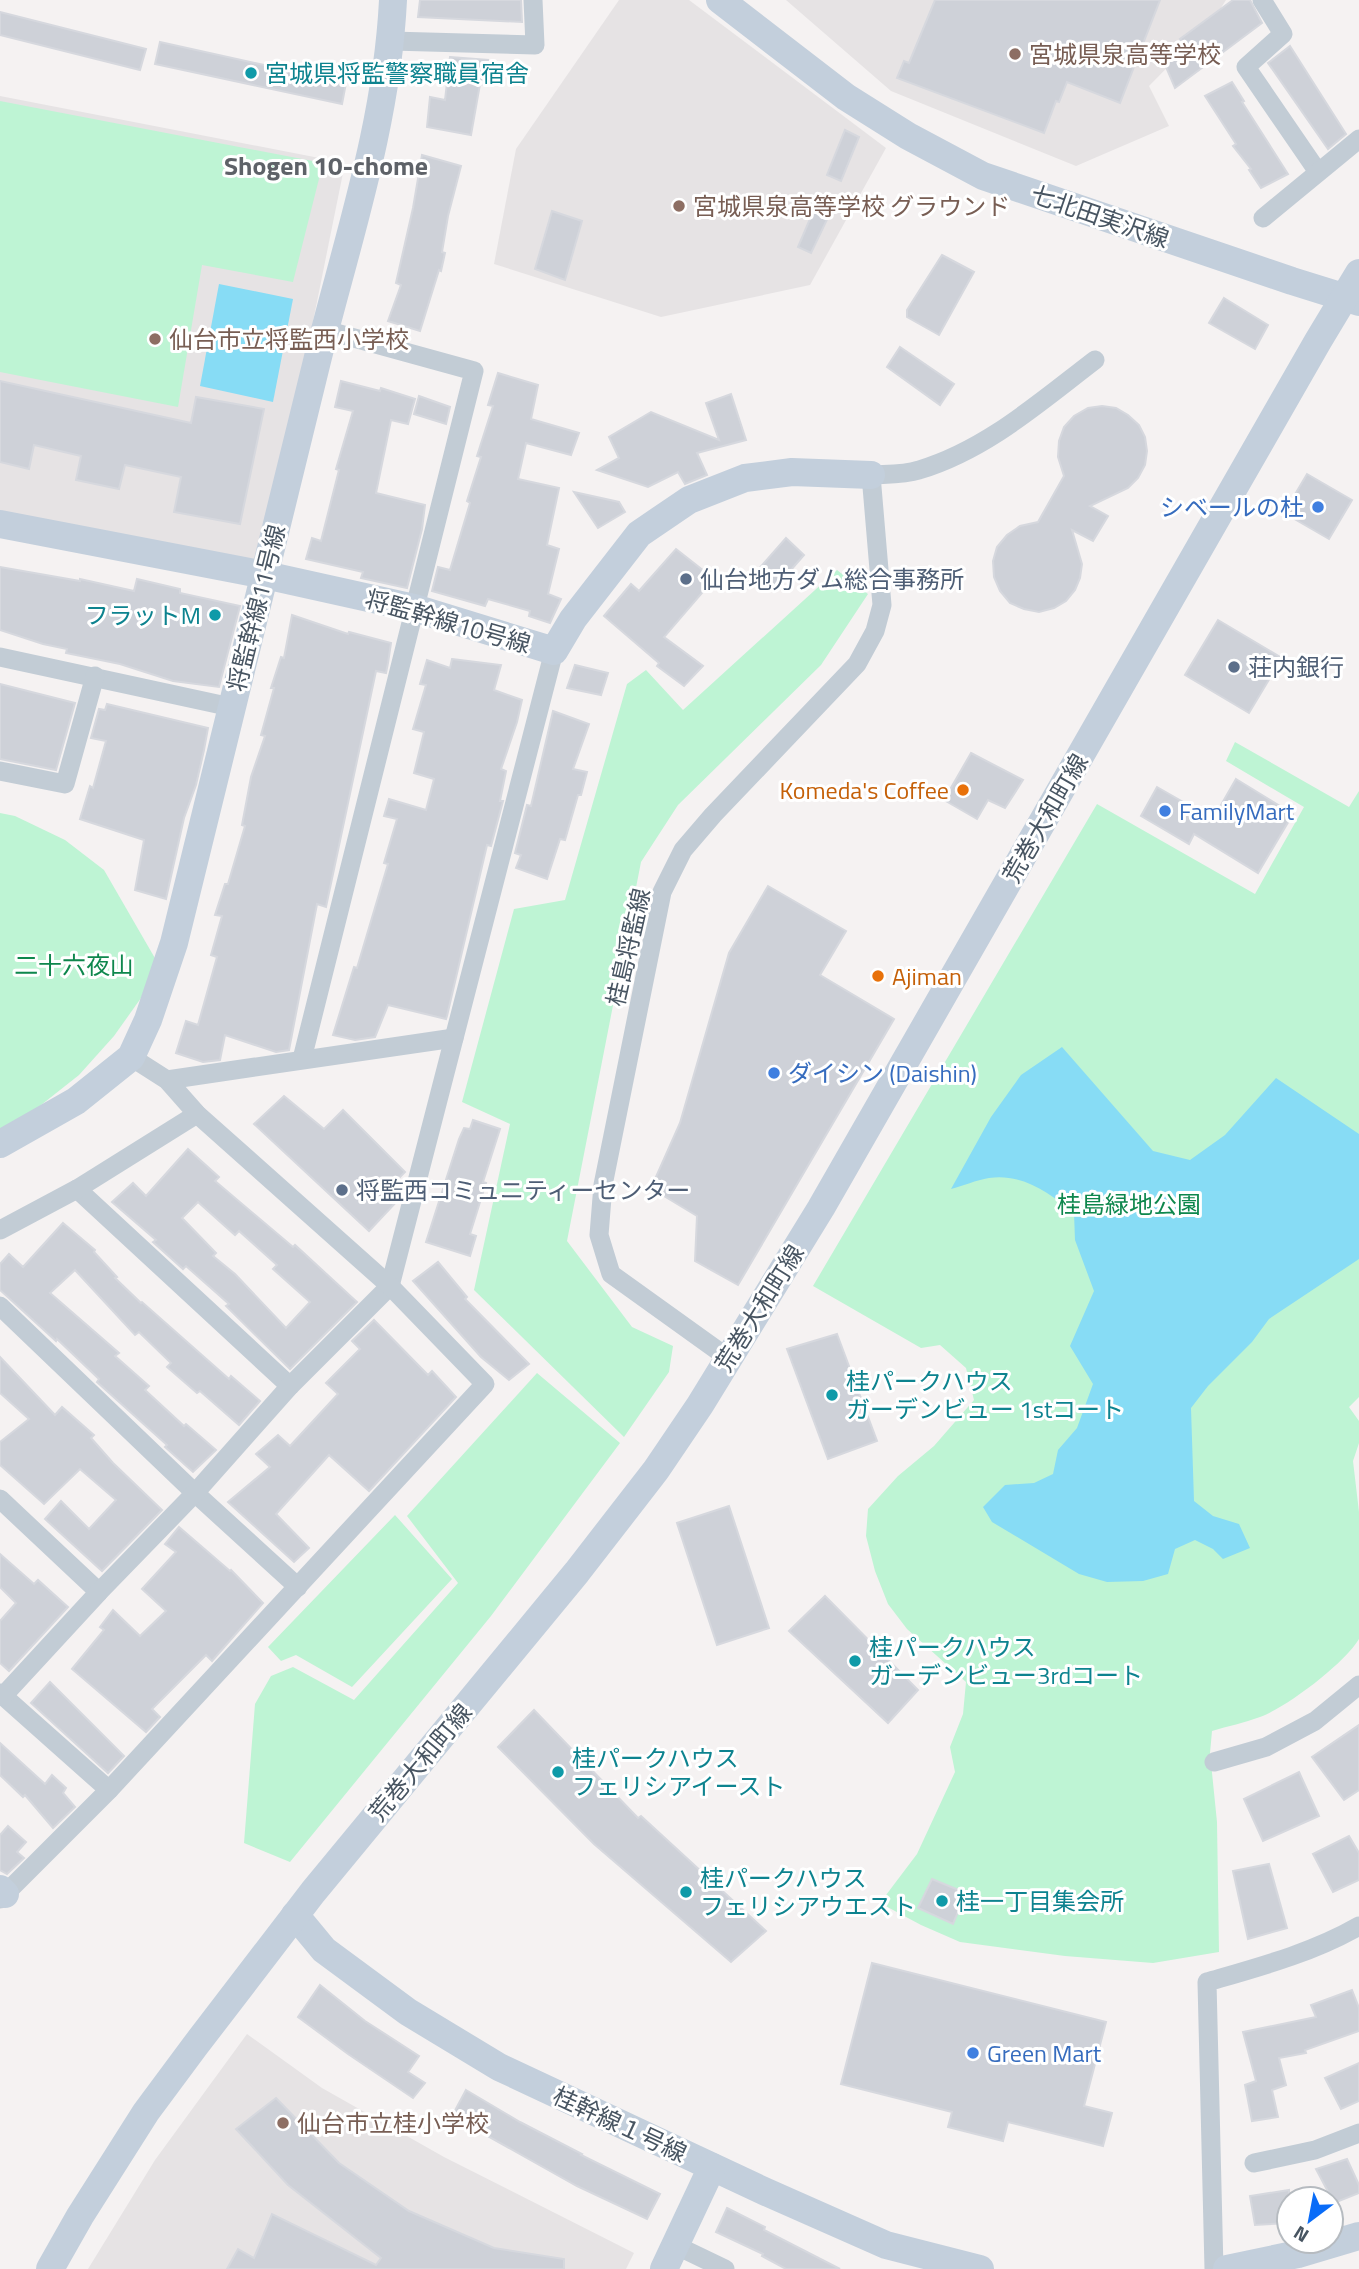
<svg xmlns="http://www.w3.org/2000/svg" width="1359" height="2269" font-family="'Titillium Web','Noto Sans JP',sans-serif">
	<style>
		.education { fill: #e6e3e4 }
		.green { fill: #bef4d4 }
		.water { fill: #87dcf5 }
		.building { fill: #ced1d8; stroke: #d6d8de; stroke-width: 2; fill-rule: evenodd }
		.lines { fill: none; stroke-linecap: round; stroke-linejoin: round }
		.street { stroke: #c2ccd5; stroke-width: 19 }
		.secondary { stroke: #c3cfdc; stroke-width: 28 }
		.education-dot { fill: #8d6e63; stroke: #fff; stroke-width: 2.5 }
		.culture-dot { fill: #0f9aa8; stroke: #fff; stroke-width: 2.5 }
		.shop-dot { fill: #3f7fe0; stroke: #fff; stroke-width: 2.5 }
		.service-dot { fill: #5c6f8a; stroke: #fff; stroke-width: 2.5 }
		.food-dot { fill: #e8710a; stroke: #fff; stroke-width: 2.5 }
		.labels { text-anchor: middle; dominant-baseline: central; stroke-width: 6; stroke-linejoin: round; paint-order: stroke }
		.education-label { font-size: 24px; fill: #785e54; stroke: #fff; text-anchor: start }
		.culture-label { font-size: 24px; fill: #0d838f; stroke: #fff; text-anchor: start }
		.street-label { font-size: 24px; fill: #485562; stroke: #fff }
		.shop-label { font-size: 24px; fill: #366cbe; stroke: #fff; text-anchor: start }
		.service-label { font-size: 24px; fill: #4e5e75; stroke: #fff; text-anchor: start }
		.food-label { font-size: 24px; fill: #c56008; stroke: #fff; text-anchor: end }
		.park-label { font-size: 24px; fill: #0e874d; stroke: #fff }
		.neighbourhood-label { font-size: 26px; font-weight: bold; fill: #5e6268; stroke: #fff }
	</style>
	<rect width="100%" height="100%" fill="#f5f2f2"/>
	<!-- education -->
	<g class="education">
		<polygon points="619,0 689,0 886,148 810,285 661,317 494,264 516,149"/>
		<polygon points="786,0 1226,0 1212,22 1149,86 1169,126 1076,166 891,91"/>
		<polygon points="0,96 345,163 263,569 0,515"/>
		<polygon points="247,2034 322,2088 444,2157 634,2253 626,2269 88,2269 155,2160"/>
	</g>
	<!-- green -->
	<g class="green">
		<polygon points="0,101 323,163 293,282 202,265 178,407 0,372"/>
		<polygon points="837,570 868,594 821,665 678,805 641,862 567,1241 632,1327 673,1346 669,1372 624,1437 474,1290 510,1124 462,1102 514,909 565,900 627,684 646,670 683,710"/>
		<path d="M1235,742L1349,807L1359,791V1397L1349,1407L1359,1421V1443L1353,1461L1359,1512V1639C1344,1664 1287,1707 1260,1717C1244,1723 1228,1726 1212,1731L1210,1753L1217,1822L1219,1952L1153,1963L1065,1956L960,1942L921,1925L880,1903L917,1854L955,1772L950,1747L963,1714L966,1682L907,1629L888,1604L875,1571L866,1536L868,1509L898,1476L934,1446L974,1400L966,1368L940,1345L921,1348L813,1286L1097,804L1255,894L1304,807L1226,761Z"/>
		<polygon points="0,813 15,816 65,840 104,870 156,960 141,998 114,1036 79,1075 17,1124 0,1134"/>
		<polygon points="537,1373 620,1443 491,1616 290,1862 244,1843 255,1704 271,1676 293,1667 354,1700 458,1583 407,1516"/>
		<polygon points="395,1515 452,1579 352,1687 296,1655 281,1661 268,1647"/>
	</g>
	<!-- water -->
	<g class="water">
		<polygon points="219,284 293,299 273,402 200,386"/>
		<path d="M1062,1047L1153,1151L1190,1160L1225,1135L1276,1078L1359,1134V1259L1269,1319L1252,1342L1208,1386L1191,1408L1194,1501L1213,1516L1239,1524L1250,1548L1223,1559L1213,1549L1195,1540L1175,1549L1168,1574L1143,1581L1107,1582L1079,1574L992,1522L983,1507L1005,1485L1034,1483L1053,1474L1058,1450L1077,1428L1093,1384L1070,1346L1094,1291L1075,1240L1074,1213C1050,1193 1022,1173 989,1178C976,1180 963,1186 951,1189L991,1117L1021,1075Z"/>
	</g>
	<!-- building -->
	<g class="building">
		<polygon points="420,0 521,0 522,22 418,17"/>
		<polygon points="935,0 1160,0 1120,103 1067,82 1059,102 1056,101 1044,133 897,78 904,61 909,63"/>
		<polygon points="1233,0 1250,0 1262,23 1175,88 1163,60 1192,55 1180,39"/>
		<polygon points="0,12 146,49 140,70 0,35"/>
		<polygon points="160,42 346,83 342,104 155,64"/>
		<polygon points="1290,46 1346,134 1328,149 1268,63"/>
		<polygon points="450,57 488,60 486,85 480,84 471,135 427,127 430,97 445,100"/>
		<polygon points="1232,82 1244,101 1242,102 1288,174 1261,188 1249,170 1251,169 1233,146 1236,144 1205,96"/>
		<polygon points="845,130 859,137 841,181 827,175"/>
		<polygon points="422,155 461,166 448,216 442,252 445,253 441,271 439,270 420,331 388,321 401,285 396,283 413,208"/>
		<polygon points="818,200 833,207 811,253 798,247"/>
		<polygon points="552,211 582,221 565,280 535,269"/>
		<polygon points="942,255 974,272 939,335 907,317 907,310"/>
		<polygon points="1224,298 1268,325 1255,349 1209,323"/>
		<polygon points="900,347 954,384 940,405 887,367"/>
		<polygon points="498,373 538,385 531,419 579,433 571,455 526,443 518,479 559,488 547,545 559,549 548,594 561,599 550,623 529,616 530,611 488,599 485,606 432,591 438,567 450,570 470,503 467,501 481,457 477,456 493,406 488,405"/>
		<polygon points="0,381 191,423 196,397 264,409 240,524 174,512 181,477 125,465 119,489 76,480 81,456 34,445 29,469 0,462"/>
		<polygon points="341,381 380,391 381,388 415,399 408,424 391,420 376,493 425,505 422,529 407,588 361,578 363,572 306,559 312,538 321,541 339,470 336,469 353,411 335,407"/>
		<polygon points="731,394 746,440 697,453 707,475 685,484 678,472 648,487 597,470 619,458 609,437 651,412 719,440 706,403"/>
		<polygon points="419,396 450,407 446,424 414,414"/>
		<polygon points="1102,406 1116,408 1128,415 1139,425 1145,437 1147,451 1145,465 1138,478 1128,488 1090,506 1108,516 1093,541 1072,530 1082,564 1080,578 1075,590 1066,601 1054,608 1039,612 1024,609 1010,603 1000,591 994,577 993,561 997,547 1007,535 1020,526 1038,522 1064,476 1058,457 1059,441 1064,427 1074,416 1088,408"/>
		<polygon points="1307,474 1352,500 1329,539 1284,513"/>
		<polygon points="574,492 619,502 625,512 598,528"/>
		<polygon points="786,538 804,555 776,587 757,571"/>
		<polygon points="676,549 714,579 664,637 703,666 684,686 657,666 659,663 604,616 631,584 639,591"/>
		<polygon points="0,567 80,581 80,579 134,591 137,579 180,589 180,593 240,606 219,687 173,681 120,664 66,653 67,649 43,644 0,630"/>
		<polygon points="292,615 348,634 349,632 391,643 388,663 386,673 376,671 326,907 317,904 289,1050 276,1052 225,1035 220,1060 203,1062 176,1053 186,1021 198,1025 217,957 211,955 222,916 215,915 225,884 228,884 245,826 242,825 251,777 265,736 261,735 274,688 271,688 281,657 284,658"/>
		<polygon points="1218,620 1282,658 1249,713 1185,675"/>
		<polygon points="452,659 501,665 494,690 522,700 517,722 501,769 506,771 500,801 503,801 491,846 487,845 447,1016 446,1019 388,1005 375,1037 355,1040 333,1035 354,967 357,968 388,864 384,863 397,819 384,816 389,799 426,810 434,779 414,773 424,732 413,729 426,685 420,684 427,660 450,668"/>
		<polygon points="575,665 608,673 601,695 567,688"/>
		<polygon points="0,684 75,703 56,770 0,759"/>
		<polygon points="107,704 208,728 204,750 196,785 184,818 166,899 135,890 144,840 80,819 90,786 93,788 106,741 91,738 99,709 105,710"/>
		<polygon points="553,711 589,724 573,769 587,772 581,795 578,795 565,840 560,839 547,879 516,868 521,855 515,853 527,805 531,806"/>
		<polygon points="971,753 1023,780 1005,808 988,800 977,819 944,800"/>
		<polygon points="1236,779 1293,814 1258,873 1194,834 1189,844 1141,816 1157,787 1213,819"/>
		<polygon points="768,886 846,931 820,975 894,1019 738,1285 695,1261 697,1216 651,1188 680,1123 729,953"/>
		<polygon points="284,1096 324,1129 343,1110 405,1172 394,1183 402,1192 400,1198 369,1231 254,1124"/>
		<polygon points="473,1120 500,1129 483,1182 486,1183 470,1234 476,1236 470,1256 426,1242 459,1139 464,1128 470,1129"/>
		<path d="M188,1149L219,1177L215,1181L293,1247L295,1245L357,1302L290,1369L226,1306L229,1304L186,1266L183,1269L153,1242L156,1240L112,1202L133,1183L146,1196ZM198,1202L235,1235L239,1231L277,1265L273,1269L310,1302L286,1328L235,1274L213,1256L216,1253L182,1218Z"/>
		<polygon points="63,1223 95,1250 94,1252 117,1277 115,1278 141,1303 142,1302 229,1379 231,1376 260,1401 239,1425 200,1391 197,1393 167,1367 171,1363 139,1332 135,1335 75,1270 50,1293 119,1353 115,1356 149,1386 145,1390 184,1426 186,1424 216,1450 193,1472 165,1447 167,1445 97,1382 99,1379 57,1339 56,1341 0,1290 0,1264 9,1254 23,1267"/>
		<polygon points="438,1262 467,1297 465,1299 529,1364 509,1380 481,1357 413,1281"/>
		<polygon points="374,1320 428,1375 432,1371 456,1397 369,1491 329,1455 276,1514 309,1548 294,1562 228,1502 270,1467 256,1454 278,1435 290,1446 338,1394 326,1383 360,1349 352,1341"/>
		<polygon points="837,1334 877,1441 828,1459 787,1349"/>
		<polygon points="0,1357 55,1415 62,1407 94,1435 91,1438 113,1463 162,1510 102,1571 45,1519 61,1501 89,1529 116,1500 80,1469 44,1504 0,1465 0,1442 29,1419 0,1393"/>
		<polygon points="729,1506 769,1628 717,1645 677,1523"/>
		<polygon points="179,1527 230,1571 231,1570 263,1603 212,1661 206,1655 152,1709 160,1717 146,1732 72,1669 104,1630 100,1627 113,1610 140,1636 166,1611 142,1589 176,1552 165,1544"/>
		<polygon points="0,1554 34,1584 38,1580 68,1607 9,1671 0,1663 0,1621 16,1603 0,1587"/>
		<polygon points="825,1596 918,1690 888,1723 789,1631"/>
		<polygon points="50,1682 124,1756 108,1773 31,1703"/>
		<polygon points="534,1710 638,1818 641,1816 766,1931 731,1962 594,1844 498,1747"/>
		<polygon points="1359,1725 1359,1790 1344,1800 1312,1757"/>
		<polygon points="0,1743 45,1784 52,1775 66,1788 63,1793 75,1807 53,1828 25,1795 23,1797 0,1775"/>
		<polygon points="1299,1772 1319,1816 1263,1841 1244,1799"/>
		<polygon points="8,1826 26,1842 17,1852 24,1858 7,1874 0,1870 0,1835"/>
		<polygon points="1349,1836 1359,1853 1359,1880 1333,1892 1313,1854"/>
		<polygon points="1269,1864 1287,1928 1248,1939 1233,1871"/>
		<polygon points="932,1879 966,1893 953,1924 918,1908"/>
		<polygon points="872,1963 1106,2022 1084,2106 1112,2113 1103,2146 1008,2122 1003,2141 948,2127 952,2112 841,2084"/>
		<polygon points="320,1985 365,2021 419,2056 408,2072 425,2083 413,2098 348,2054 298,2017"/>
		<polygon points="1352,1990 1359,2008 1359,2031 1305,2050 1306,2053 1279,2058 1286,2085 1272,2090 1278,2117 1252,2121 1245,2085 1256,2081 1243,2032 1316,2017 1311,2005"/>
		<polygon points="1359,2063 1359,2101 1341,2109 1325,2078"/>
		<polygon points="466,2090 520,2122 582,2154 581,2155 660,2194 647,2219 577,2186 452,2116"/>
		<polygon points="276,2098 339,2163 409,2211 494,2248 564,2259 564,2269 227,2269 238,2249 254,2258 272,2214 376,2265 381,2258 288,2185 236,2129"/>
		<polygon points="1347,2159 1359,2185 1359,2193 1334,2203 1316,2169"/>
		<polygon points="1289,2190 1289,2223 1255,2225 1250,2196"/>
		<polygon points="727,2208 765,2227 764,2230 840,2269 786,2269 762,2256 763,2254 716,2232"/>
	</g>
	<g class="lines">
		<!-- street -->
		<g class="street">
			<polyline points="1262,0 1283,34 1246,67 1318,172"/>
			<polyline points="391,41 535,45 533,0"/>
			<polyline points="1263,218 1359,139"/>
			<polyline points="0,657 231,707"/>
			<polyline points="0,771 65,784 95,676"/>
			<polyline points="302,1059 474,371 325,330"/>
			<polyline points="167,1080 454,1038"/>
			<polyline points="77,1189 290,1386"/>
			<polyline points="0,1230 77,1189 197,1114"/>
			<polyline points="0,1306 195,1493 298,1587"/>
			<path d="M728,1358L611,1274L599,1235L603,1185L662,892L683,850L713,815L857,664L875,631L882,605L871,475C886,474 904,475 919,470C986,450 1040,402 1095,360"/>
			<polyline points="0,1499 99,1592"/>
			<polyline points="0,1693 109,1790"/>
			<polyline points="3,1696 99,1592 195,1493 290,1386 390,1286 554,651"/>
			<polyline points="1214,1762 1266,1747 1315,1721 1359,1685"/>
			<polyline points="0,1899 109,1790 485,1384 390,1286 197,1114 167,1080 131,1057"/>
			<polyline points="1254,2163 1315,2150 1359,2133"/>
			<polyline points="675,2245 725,2269"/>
			<path d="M1214,2269L1207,1982C1259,1967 1312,1953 1359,1926"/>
		</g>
		<!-- secondary -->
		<g class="secondary">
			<polyline points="720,0 846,97 908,136 983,176 1292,281 1359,302"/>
			<polyline points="0,524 265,575 414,608 554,651 573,619 639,534 689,500 745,478 792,472 871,475"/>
			<path d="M0,1144L76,1101L131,1057L148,1020L174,943C222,748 270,552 318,357C348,238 387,123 393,0"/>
			<polyline points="0,1889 5,1894"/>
			<polyline points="295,1915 324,1950 408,2012 499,2067 766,2192 886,2245 980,2269"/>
			<polyline points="50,2269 80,2216 146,2112 195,2046 313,1892 577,1572 656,1470 700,1405 821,1208 1318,341 1359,273"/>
			<polyline points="664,2269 712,2167"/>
			<polyline points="1227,2269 1298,2254 1359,2236"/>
		</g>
	</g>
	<!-- markers -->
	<g class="education-dot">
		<circle cx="1015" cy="54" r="7"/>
		<circle cx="679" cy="206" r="7"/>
		<circle cx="155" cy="339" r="7"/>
		<circle cx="283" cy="2123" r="7"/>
	</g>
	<g class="culture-dot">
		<circle cx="251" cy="73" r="7"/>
		<circle cx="215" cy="615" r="7"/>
		<circle cx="832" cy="1395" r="7"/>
		<circle cx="855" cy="1661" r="7"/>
		<circle cx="558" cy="1772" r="7"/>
		<circle cx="686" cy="1892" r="7"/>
		<circle cx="942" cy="1901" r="7"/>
	</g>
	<g class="shop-dot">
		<circle cx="1318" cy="507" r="7"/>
		<circle cx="1165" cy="811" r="7"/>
		<circle cx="774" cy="1073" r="7"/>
		<circle cx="973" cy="2053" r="7"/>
	</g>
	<g class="service-dot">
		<circle cx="686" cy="579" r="7"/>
		<circle cx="1234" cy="667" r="7"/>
		<circle cx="342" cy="1190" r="7"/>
	</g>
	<g class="food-dot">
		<circle cx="963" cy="790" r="7"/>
		<circle cx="878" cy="976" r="7"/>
	</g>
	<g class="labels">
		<!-- education labels -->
		<g class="education-label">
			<text x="1029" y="54">宮城県泉高等学校</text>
			<text x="693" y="206">宮城県泉高等学校 グラウンド</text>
			<text x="169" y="339">仙台市立将監西小学校</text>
			<text x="297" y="2123">仙台市立桂小学校</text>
		</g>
		<!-- culture labels -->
		<g class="culture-label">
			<text x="265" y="73">宮城県将監警察職員宿舎</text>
			<text x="201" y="615" text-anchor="end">フラットM</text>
			<text x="846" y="1381">桂パークハウス<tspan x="846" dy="28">ガーデンビュー 1stコート</tspan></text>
			<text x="869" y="1647">桂パークハウス<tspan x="869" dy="28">ガーデンビュー3rdコート</tspan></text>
			<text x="572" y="1758">桂パークハウス<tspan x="572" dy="28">フェリシアイースト</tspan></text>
			<text x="700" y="1878">桂パークハウス<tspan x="700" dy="28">フェリシアウエスト</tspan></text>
			<text x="956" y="1901">桂一丁目集会所</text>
		</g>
		<!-- street labels -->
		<g class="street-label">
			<text transform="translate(1100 216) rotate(19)">七北田実沢線</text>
			<text transform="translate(256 608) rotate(-76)">将監幹線11号線</text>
			<text transform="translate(448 621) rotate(16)">将監幹線10号線</text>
			<text transform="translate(1045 818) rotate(-60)">荒巻大和町線</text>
			<text transform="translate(628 947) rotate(-77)">桂島将監線</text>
			<text transform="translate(759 1308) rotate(-58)">荒巻大和町線</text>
			<text transform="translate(420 1762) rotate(-50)">荒巻大和町線</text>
			<text transform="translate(620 2124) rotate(25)">桂幹線１号線</text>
		</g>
		<!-- shop labels -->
		<g class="shop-label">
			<text x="1304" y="507" text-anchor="end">シベールの杜</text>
			<text x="1179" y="811">FamilyMart</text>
			<text x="788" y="1073">ダイシン (Daishin)</text>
			<text x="987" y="2053">Green Mart</text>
		</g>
		<!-- service labels -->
		<g class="service-label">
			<text x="700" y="579">仙台地方ダム総合事務所</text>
			<text x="1248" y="667">荘内銀行</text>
			<text x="356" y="1190">将監西コミュニティーセンター</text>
		</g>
		<!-- food labels -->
		<g class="food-label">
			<text x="949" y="790">Komeda's Coffee</text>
			<text x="892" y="976" text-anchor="start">Ajiman</text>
		</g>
		<!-- park labels -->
		<g class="park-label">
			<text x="74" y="965">二十六夜山</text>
			<text x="1129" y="1204">桂島緑地公園</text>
		</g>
		<!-- neighbourhood labels -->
		<g class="neighbourhood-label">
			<text x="326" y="165">Shogen 10-chome</text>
		</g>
	</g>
	<!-- north arrow -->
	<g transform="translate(1310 2220) rotate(212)"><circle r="33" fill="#ffffff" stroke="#b6bbc0" stroke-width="2"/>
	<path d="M0-5L12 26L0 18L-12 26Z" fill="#096cf8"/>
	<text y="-10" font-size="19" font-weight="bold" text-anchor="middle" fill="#485562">N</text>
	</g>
</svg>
